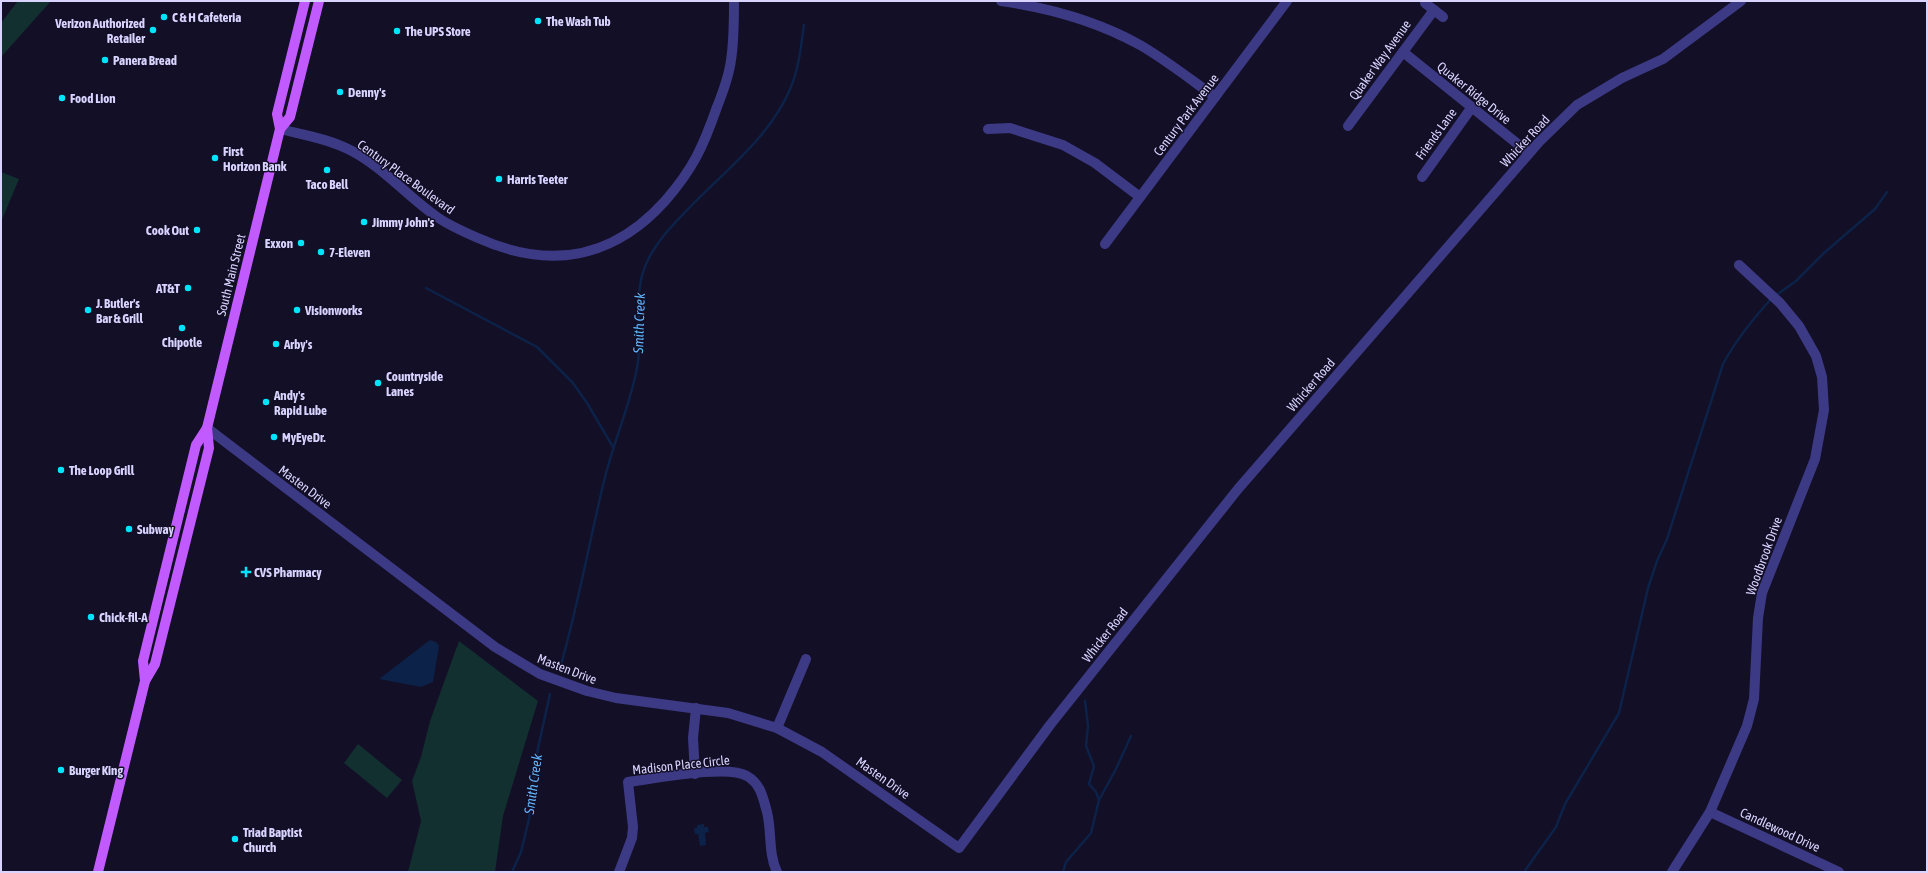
<svg xmlns="http://www.w3.org/2000/svg" width="1928" height="873" font-family="'Asap Condensed',sans-serif">
	<style>
		.green { fill: #12302f }
		.water { fill: #0c2248 }
		.lines { fill: none; stroke-linecap: round; stroke-linejoin: round }
		.stream { stroke: #0c2248; stroke-width: 2.5 }
		.minor { stroke: #3d3a85; stroke-width: 10 }
		.tertiary { stroke: #3d3a85; stroke-width: 10 }
		.primary { stroke: #c25bff; stroke-width: 10 }
		.poi-dot { fill: #00e5ff; stroke: #130f26; stroke-width: 1.5 }
		.labels { text-anchor: middle; dominant-baseline: central; stroke-width: 3; stroke-linejoin: round; paint-order: stroke }
		.poi-label { font-size: 13px; font-weight: bold; fill: #d9d4ff; stroke: #130f26; text-anchor: start }
		.street-label { font-size: 13px; fill: #d9d4ff; stroke: #130f26 }
		.water-label { font-size: 14px; font-style: italic; fill: #62b6ff; stroke: #130f26 }
	</style>
	<rect width="100%" height="100%" fill="#130f26"/>
	<!-- green -->
	<g class="green">
		<polygon points="18,1 51,1 1,57 1,23"/>
		<polygon points="1,172 19,179 1,222"/>
		<polygon points="459,641 538,701 503,816 495,872 408,872 421,821 412,781 421,757 430,721"/>
		<polygon points="358,744 402,780 387,798 344,763"/>
	</g>
	<!-- water -->
	<g class="water">
		<polygon points="430,640 436,642 439,646 433,682 421,687 379,679"/>
		<polygon points="704,824 704,827 708,827 709,832 705,833 706,845 700,846 698,834 695,834 694,828 697,828 697,825"/>
	</g>
	<g class="lines">
		<!-- stream -->
		<g class="stream">
			<polyline points="426,288 537,347 573,383 587,403 613,447"/>
			<polyline points="1775,296 1796,281 1824,253 1875,209 1887,192"/>
			<path d="M560,668C578,606 589,543 604,481C613,443 630,406 637,368C644,334 631,295 647,262C657,240 674,224 691,206C726,170 771,136 791,87C799,67 801,46 804,25"/>
			<polyline points="1099,800 1116,769 1131,736"/>
			<polyline points="512,872 521,852 529,819 538,748 550,694"/>
			<polyline points="1063,872 1066,862 1091,833 1099,800 1096,792 1089,784 1094,766 1086,746 1088,726 1085,701"/>
			<path d="M1524,872L1556,827L1565,804L1619,713L1648,588L1657,561L1667,539L1723,364C1736,340 1752,320 1771,299"/>
		</g>
		<!-- minor -->
		<g class="minor">
			<path d="M1001,1C1050,8 1097,21 1140,45C1166,60 1190,79 1215,97"/>
			<polyline points="1425,3 1443,17"/>
			<polyline points="1403,52 1529,153"/>
			<polyline points="1348,126 1434,10"/>
			<path d="M280,129C304,135 329,139 352,151C384,168 408,197 437,217C450,226 464,232 478,238C549,270 613,259 665,201C693,169 703,147 717,107C723,92 729,76 731,60C734,41 734,21 734,1"/>
			<polyline points="988,129 1010,128 1063,145 1095,163 1140,197"/>
			<polyline points="1422,177 1472,107"/>
			<polyline points="1105,244 1287,1"/>
			<polyline points="777,728 806,659"/>
			<polyline points="695,774 693,738 696,708"/>
			<polyline points="1710,812 1839,872"/>
			<path d="M619,872L632,838L633,827L628,782C653,779 728,764 747,776C761,784 763,798 767,812C772,832 768,853 777,872"/>
			<polyline points="1672,872 1710,812 1747,726 1754,699 1758,618 1762,593 1815,459 1824,410 1822,377 1816,356 1799,326 1780,303 1739,265"/>
		</g>
		<!-- tertiary -->
		<polyline class="tertiary" points="207,428 495,647 540,674 587,691 616,698 728,713 777,728 822,752 959,848 1050,725 1238,489 1539,142 1577,105 1622,78 1663,59 1741,1"/>
		<!-- primary -->
		<g class="primary">
			<polyline points="280,129 290,117 319,1"/>
			<polyline points="145,681 155,664 209,448 207,428"/>
			<polyline points="98,872 145,681 143,661 196,445 207,428 280,129 277,114 305,1"/>
		</g>
	</g>
	<!-- markers -->
	<g class="poi-dot">
		<circle cx="164" cy="17" r="4"/>
		<circle cx="538" cy="21" r="4"/>
		<circle cx="153" cy="30" r="4"/>
		<circle cx="397" cy="31" r="4"/>
		<circle cx="105" cy="60" r="4"/>
		<circle cx="340" cy="92" r="4"/>
		<circle cx="62" cy="98" r="4"/>
		<circle cx="215" cy="158" r="4"/>
		<circle cx="327" cy="170" r="4"/>
		<circle cx="499" cy="179" r="4"/>
		<circle cx="364" cy="222" r="4"/>
		<circle cx="197" cy="230" r="4"/>
		<circle cx="301" cy="243" r="4"/>
		<circle cx="321" cy="252" r="4"/>
		<circle cx="188" cy="288" r="4"/>
		<circle cx="88" cy="310" r="4"/>
		<circle cx="297" cy="310" r="4"/>
		<circle cx="182" cy="328" r="4"/>
		<circle cx="276" cy="344" r="4"/>
		<circle cx="378" cy="383" r="4"/>
		<circle cx="266" cy="402" r="4"/>
		<circle cx="274" cy="437" r="4"/>
		<circle cx="61" cy="470" r="4"/>
		<circle cx="129" cy="529" r="4"/>
		<path d="M244 566h4v4h4v4h-4v4h-4v-4h-4v-4h4z"/>
		<circle cx="91" cy="617" r="4"/>
		<circle cx="61" cy="770" r="4"/>
		<circle cx="235" cy="839" r="4"/>
	</g>
	<g class="labels">
		<!-- poi labels -->
		<g class="poi-label">
			<text x="172" y="17">C &amp; H Cafeteria</text>
			<text x="546" y="21">The Wash Tub</text>
			<text x="145" y="23" text-anchor="end">Verizon Authorized<tspan x="145" dy="15">Retailer</tspan></text>
			<text x="405" y="31">The UPS Store</text>
			<text x="113" y="60">Panera Bread</text>
			<text x="348" y="92">Denny's</text>
			<text x="70" y="98">Food Lion</text>
			<text x="223" y="151">First<tspan x="223" dy="15">Horizon Bank</tspan></text>
			<text x="507" y="179">Harris Teeter</text>
			<text x="327" y="184" text-anchor="middle">Taco Bell</text>
			<text x="372" y="222">Jimmy John's</text>
			<text x="189" y="230" text-anchor="end">Cook Out</text>
			<text x="293" y="243" text-anchor="end">Exxon</text>
			<text x="329" y="252">7-Eleven</text>
			<text x="180" y="288" text-anchor="end">AT&amp;T</text>
			<text x="96" y="303">J. Butler's<tspan x="96" dy="15">Bar &amp; Grill</tspan></text>
			<text x="305" y="310">Visionworks</text>
			<text x="182" y="342" text-anchor="middle">Chipotle</text>
			<text x="284" y="344">Arby's</text>
			<text x="386" y="376">Countryside<tspan x="386" dy="15">Lanes</tspan></text>
			<text x="274" y="395">Andy's<tspan x="274" dy="15">Rapid Lube</tspan></text>
			<text x="282" y="437">MyEyeDr.</text>
			<text x="69" y="470">The Loop Grill</text>
			<text x="137" y="529">Subway</text>
			<text x="254" y="572">CVS Pharmacy</text>
			<text x="99" y="617">Chick-fil-A</text>
			<text x="69" y="770">Burger King</text>
			<text x="243" y="832">Triad Baptist<tspan x="243" dy="15">Church</tspan></text>
		</g>
		<!-- street labels -->
		<g class="street-label">
			<text transform="translate(1380 60) rotate(-54)">Quaker Way Avenue</text>
			<text transform="translate(1474 93) rotate(39)">Quaker Ridge Drive</text>
			<text transform="translate(1186 115) rotate(-53)">Century Park Avenue</text>
			<text transform="translate(1436 134) rotate(-54)">Friends Lane</text>
			<text transform="translate(1525 141) rotate(-47)">Whicker Road</text>
			<text transform="translate(406 177) rotate(36)">Century Place Boulevard</text>
			<text transform="translate(231 275) rotate(-76)">South Main Street</text>
			<text transform="translate(1311 385) rotate(-49)">Whicker Road</text>
			<text transform="translate(305 487) rotate(37)">Masten Drive</text>
			<text transform="translate(1764 556) rotate(-70)">Woodbrook Drive</text>
			<text transform="translate(1105 635) rotate(-52)">Whicker Road</text>
			<text transform="translate(567 669) rotate(21)">Masten Drive</text>
			<text transform="translate(681 765) rotate(-6)">Madison Place Circle</text>
			<text transform="translate(883 778) rotate(35)">Masten Drive</text>
			<text transform="translate(1780 830) rotate(25)">Candlewood Drive</text>
		</g>
		<!-- water labels -->
		<g class="water-label">
			<text transform="translate(639 323) rotate(-88)">Smith Creek</text>
			<text transform="translate(533 784) rotate(-82)">Smith Creek</text>
		</g>
	</g>
	<!-- border -->
	<rect width="1928" height="873" fill="none" stroke="#d9d4ff" stroke-width="4"/>
</svg>
